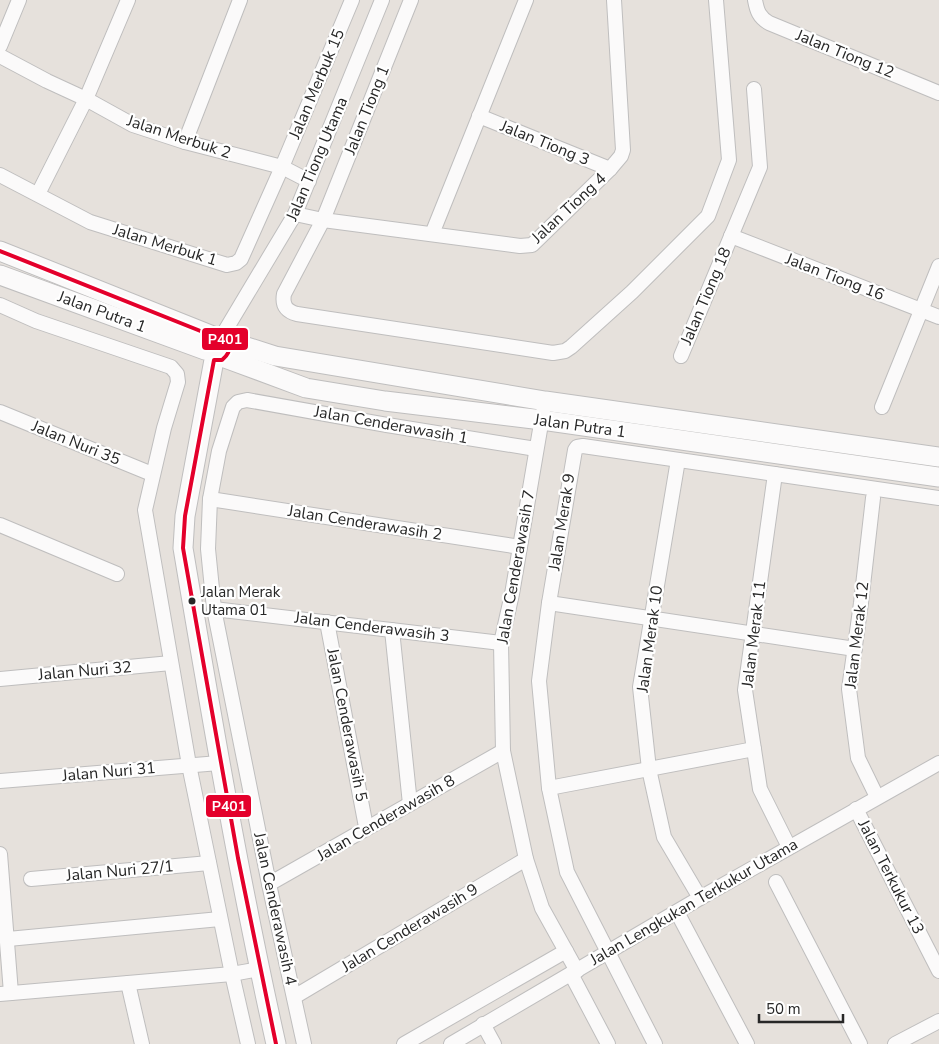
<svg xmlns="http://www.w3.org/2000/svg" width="939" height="1044" font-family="'Nunito Sans',sans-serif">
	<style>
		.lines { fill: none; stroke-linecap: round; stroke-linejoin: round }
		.street-casing { stroke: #bfbebe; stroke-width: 16 }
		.secondary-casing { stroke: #bfbebe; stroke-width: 21 }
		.street { stroke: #fbfafa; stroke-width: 14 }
		.secondary { stroke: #fbfafa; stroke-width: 19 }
		.bus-1-casing { stroke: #fff; stroke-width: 8 }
		.bus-1 { stroke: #e4002b; stroke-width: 4 }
		.bus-dot { fill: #272727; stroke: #fff; stroke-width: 2 }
		.labels { text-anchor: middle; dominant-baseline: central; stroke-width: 4.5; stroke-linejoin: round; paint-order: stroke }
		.bus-label { font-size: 15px; fill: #272727; stroke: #fff; text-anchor: start }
		.street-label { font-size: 16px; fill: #272727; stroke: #fff }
		.line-badge { stroke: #fff; stroke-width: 2 }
		.badge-label { font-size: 14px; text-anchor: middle; font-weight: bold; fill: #fff }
	</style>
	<rect width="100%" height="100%" fill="#e6e1dc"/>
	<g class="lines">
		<defs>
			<g id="street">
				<path d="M411,0L323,220L284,294C282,305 286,311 297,314L553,353L565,351L571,347L632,292L708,216L729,160L716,0"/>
				<path d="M755,0C757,11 759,17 769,23L939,93"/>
				<polyline points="0,46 19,0"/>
				<polyline points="0,56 47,81 86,99 133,125 185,142 282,167 309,181"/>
				<polyline points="479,116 610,169"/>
				<polyline points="185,142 240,0"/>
				<polyline points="0,175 90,222 227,265 236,263 241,259 282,167 352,0"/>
				<polyline points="38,194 86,99 128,0"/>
				<polyline points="295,214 323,220 520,246 532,245 610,169 621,156 623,150 614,0"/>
				<polyline points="432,234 526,0"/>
				<polyline points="731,236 939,317"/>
				<polyline points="0,305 36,321 171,367 177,374 178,382 164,428 145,510 189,765 232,974 248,1044"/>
				<polyline points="222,336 295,214 382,0"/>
				<polyline points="681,356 760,167 754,89"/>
				<polyline points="882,407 939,266"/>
				<polyline points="0,412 152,474"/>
				<polyline points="543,412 512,594 501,643 503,751 526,859 542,908 577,971"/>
				<polyline points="678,460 640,687 649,769 664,837 700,898"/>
				<polyline points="775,474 745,690 760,789 789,847"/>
				<polyline points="873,498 861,603 849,689 858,758 877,797"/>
				<polyline points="210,499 520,547"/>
				<polyline points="0,525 117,574"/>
				<polyline points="549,603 855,649"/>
				<polyline points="214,609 501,643"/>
				<polyline points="327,622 366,827"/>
				<polyline points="392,630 410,804"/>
				<polyline points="0,679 171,663"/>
				<polyline points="0,781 219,763"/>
				<polyline points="549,788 754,749"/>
				<polyline points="856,809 939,971"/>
				<polyline points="0,854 11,993"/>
				<polyline points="31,879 209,863"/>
				<polyline points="776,882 860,1044"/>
				<polyline points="269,884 503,751"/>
				<polyline points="677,912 747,1044"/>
				<polyline points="8,939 220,919"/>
				<polyline points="571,974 608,1044"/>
				<polyline points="128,983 142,1044"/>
				<polyline points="0,994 232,974 259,969"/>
				<polyline points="294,997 526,859"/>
				<polyline points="483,1024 494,1044"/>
				<polyline points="304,1044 269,884 214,609 208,549 210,499 219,451 233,407 238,402 247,400 387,425 536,449"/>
				<polyline points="404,1044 566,951"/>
				<polyline points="451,1044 700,898 939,763"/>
				<polyline points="655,1044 567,872 549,788 539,681 549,603 575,450 577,447 583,446 939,498"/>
				<polyline points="895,1044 939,1021"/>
			</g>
			<g id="secondary">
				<polyline points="0,251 213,336"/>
				<polyline points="0,275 205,350"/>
				<polyline points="228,341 275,356 545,401 939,457"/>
				<polyline points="225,358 306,388 385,401 542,420 939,477"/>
				<path d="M214,360L185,516L183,548C211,714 239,879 276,1044"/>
			</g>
		</defs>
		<!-- street casing -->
		<use href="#street" class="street-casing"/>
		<!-- secondary casing -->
		<use href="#secondary" class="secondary-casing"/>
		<!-- street -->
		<use href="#street" class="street"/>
		<!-- secondary -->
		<use href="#secondary" class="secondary"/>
		<defs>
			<path id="bus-1" d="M0,251L213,336L223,337L229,344C230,351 228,355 222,360H214L185,516L183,548L238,858L276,1044"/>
		</defs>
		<!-- bus-1 casing -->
		<use href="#bus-1" class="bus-1-casing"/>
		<!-- bus-1 -->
		<use href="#bus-1" class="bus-1"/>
	</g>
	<!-- markers -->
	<circle class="bus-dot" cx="192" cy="601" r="4.5"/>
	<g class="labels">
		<!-- bus labels -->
		<g class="bus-label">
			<text x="201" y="592">Jalan Merak<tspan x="201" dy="18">Utama 01</tspan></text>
		</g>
		<!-- street labels -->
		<g class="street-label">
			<text transform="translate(845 54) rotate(22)">Jalan Tiong 12</text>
			<text transform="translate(317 84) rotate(-67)">Jalan Merbuk 15</text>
			<text transform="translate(367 110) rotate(-68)">Jalan Tiong 1</text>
			<text transform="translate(179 137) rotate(18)">Jalan Merbuk 2</text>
			<text transform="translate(545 143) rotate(22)">Jalan Tiong 3</text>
			<text transform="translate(317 159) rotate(-67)">Jalan Tiong Utama</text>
			<text transform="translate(569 208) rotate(-43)">Jalan Tiong 4</text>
			<text transform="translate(165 245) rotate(17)">Jalan Merbuk 1</text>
			<text transform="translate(835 277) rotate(21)">Jalan Tiong 16</text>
			<text transform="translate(706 296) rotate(-67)">Jalan Tiong 18</text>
			<text transform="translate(102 312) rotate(20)">Jalan Putra 1</text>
			<text transform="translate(391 425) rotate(10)">Jalan Cenderawasih 1</text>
			<text transform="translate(580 426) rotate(8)">Jalan Putra 1</text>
			<text transform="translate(76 443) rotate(22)">Jalan Nuri 35</text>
			<text transform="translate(562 522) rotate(-81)">Jalan Merak 9</text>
			<text transform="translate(365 523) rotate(9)">Jalan Cenderawasih 2</text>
			<text transform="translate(516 567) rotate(-80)">Jalan Cenderawasih 7</text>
			<text transform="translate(372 627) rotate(7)">Jalan Cenderawasih 3</text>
			<text transform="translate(754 634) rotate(-83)">Jalan Merak 11</text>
			<text transform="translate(857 635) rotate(-83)">Jalan Merak 12</text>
			<text transform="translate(650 639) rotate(-82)">Jalan Merak 10</text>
			<text transform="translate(85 671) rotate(-5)">Jalan Nuri 32</text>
			<text transform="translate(347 725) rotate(79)">Jalan Cenderawasih 5</text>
			<text transform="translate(109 772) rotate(-5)">Jalan Nuri 31</text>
			<text transform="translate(386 818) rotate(-30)">Jalan Cenderawasih 8</text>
			<text transform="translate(120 871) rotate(-5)">Jalan Nuri 27/1</text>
			<text transform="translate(891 877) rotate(63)">Jalan Terkukur 13</text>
			<text transform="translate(694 902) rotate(-30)">Jalan Lengkukan Terkukur Utama</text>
			<text transform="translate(275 909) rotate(78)">Jalan Cenderawasih 4</text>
			<text transform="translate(410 928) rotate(-31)">Jalan Cenderawasih 9</text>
		</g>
	</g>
	<g class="line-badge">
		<rect x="201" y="327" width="48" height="24" rx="5" fill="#e4002b"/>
		<rect x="205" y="794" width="47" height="24" rx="5" fill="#e4002b"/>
	</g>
	<g class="badge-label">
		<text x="225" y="344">P401</text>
		<text x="229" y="811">P401</text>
	</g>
	<!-- scale -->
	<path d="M759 1014v8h84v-8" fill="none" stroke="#272727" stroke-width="2.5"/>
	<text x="766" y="1014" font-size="15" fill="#272727" stroke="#ffffff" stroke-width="4" paint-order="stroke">50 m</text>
</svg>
